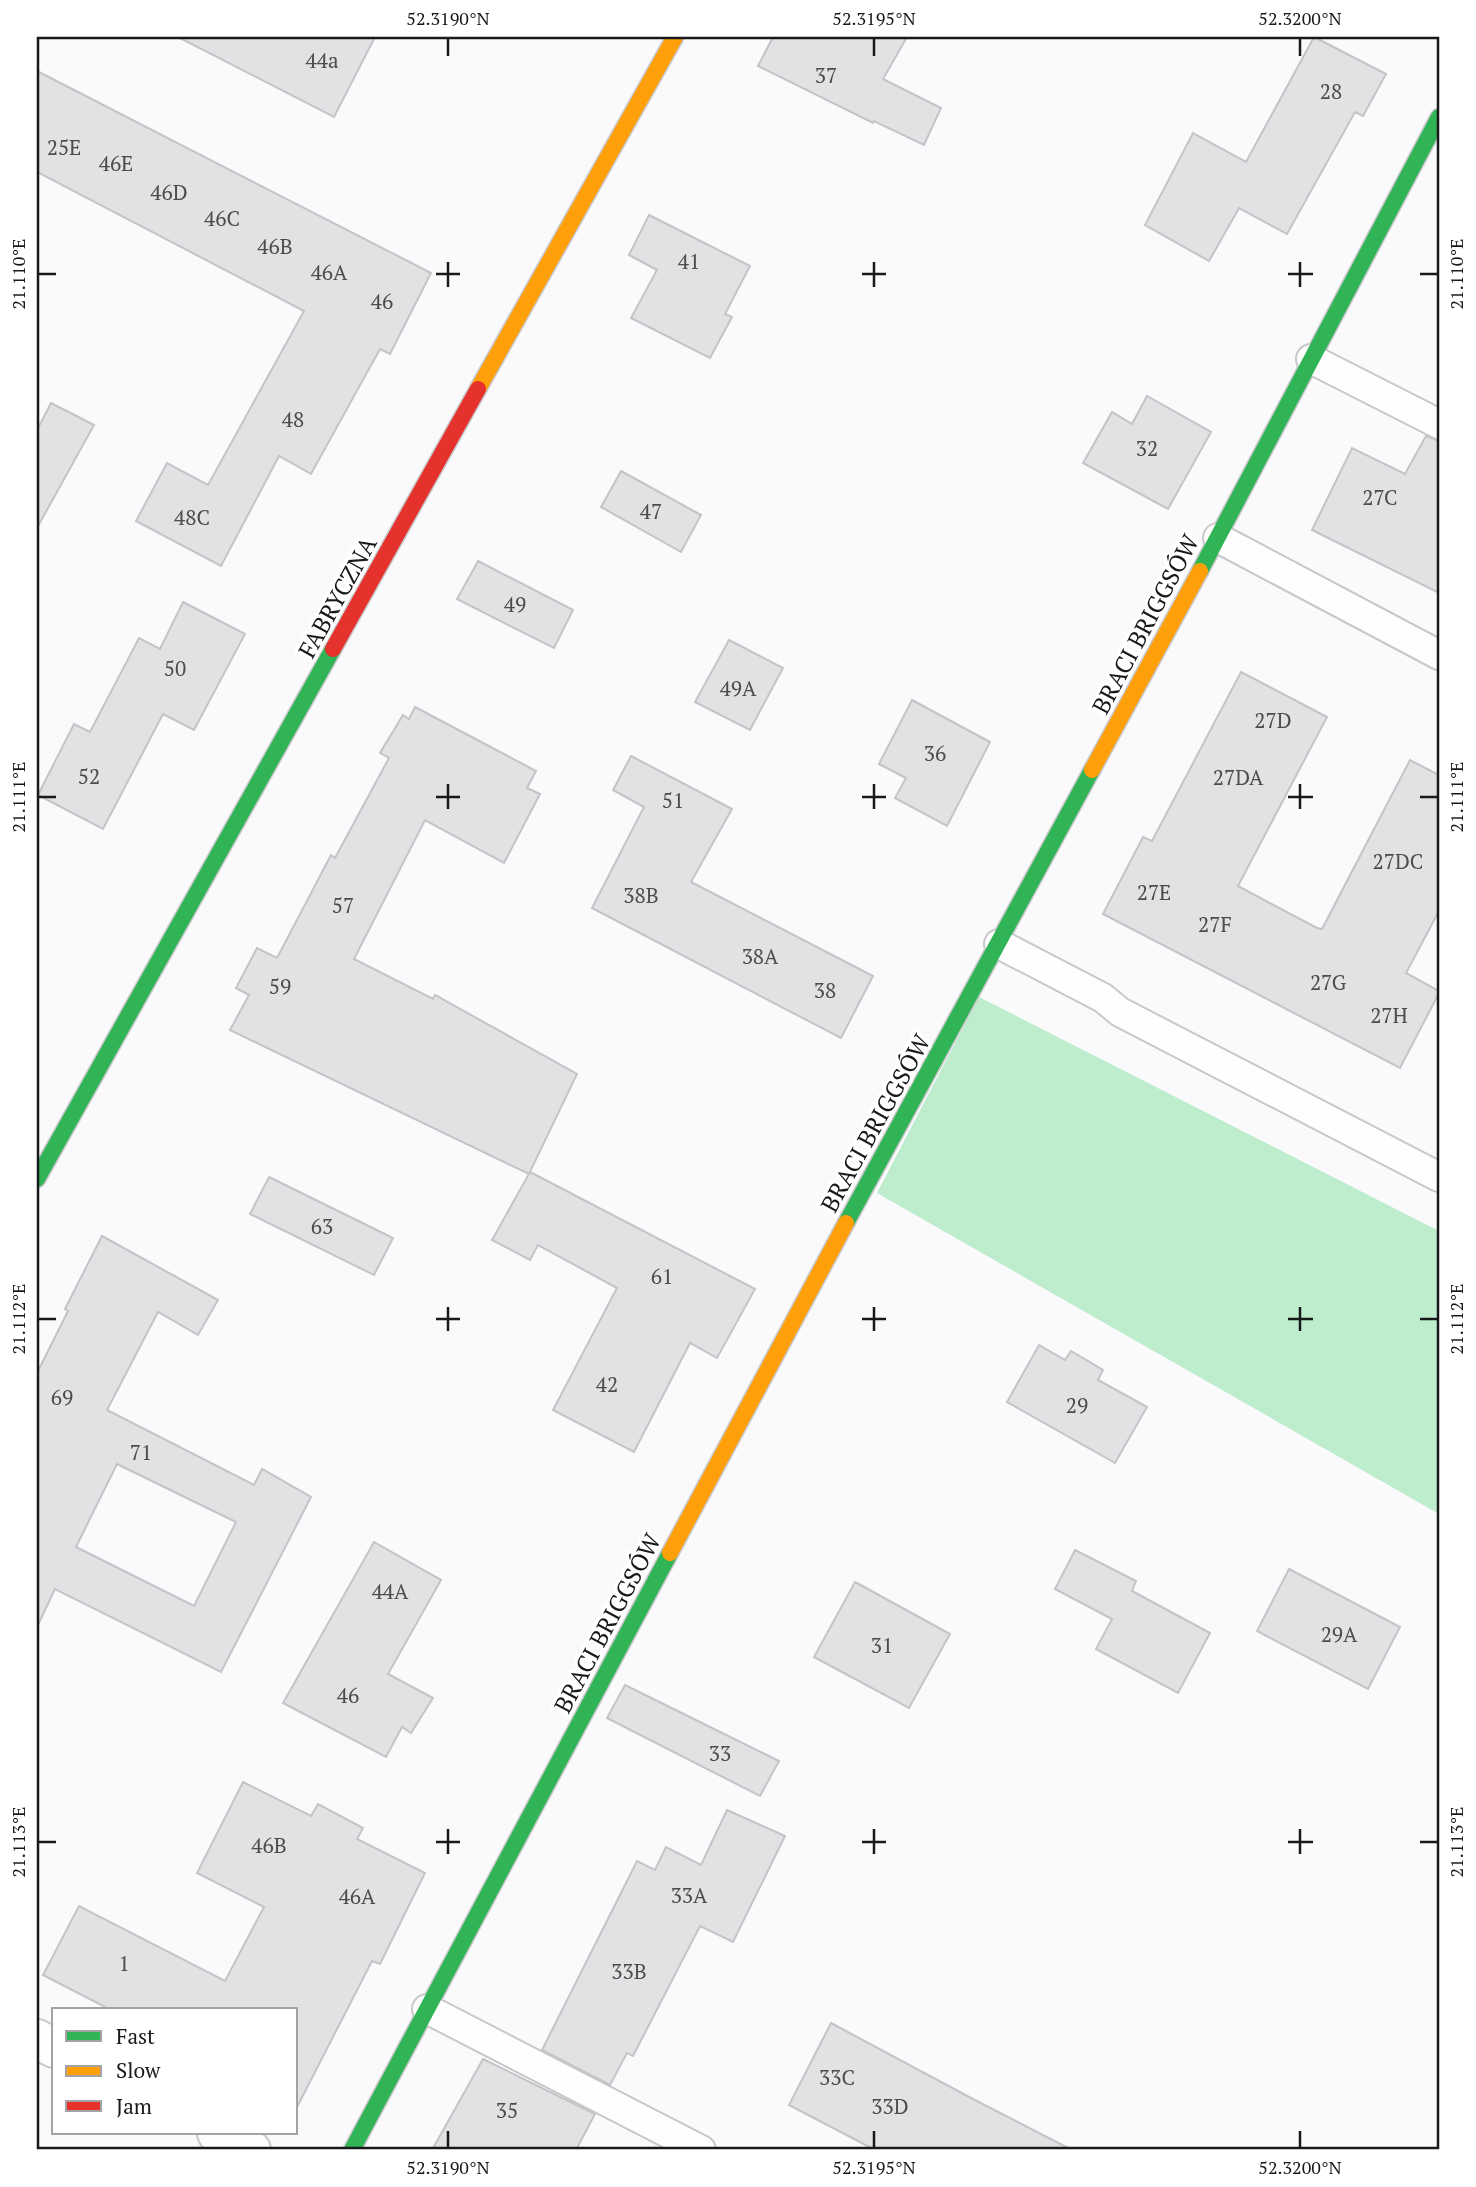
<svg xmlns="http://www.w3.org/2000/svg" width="1476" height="2187" font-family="'PT Serif',serif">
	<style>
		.green { fill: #beedcd }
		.building { fill: #e2e2e5; stroke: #c4c4c7; stroke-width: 2; fill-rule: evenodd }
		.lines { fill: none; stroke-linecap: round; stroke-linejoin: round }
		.lane-casing { stroke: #c8c8cb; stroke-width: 32 }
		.street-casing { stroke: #c8c8cb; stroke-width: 42 }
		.fast-casing { stroke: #c8c8cb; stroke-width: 19 }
		.slow-casing { stroke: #c8c8cb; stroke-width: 19 }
		.jam-casing { stroke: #c8c8cb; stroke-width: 19 }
		.lane { stroke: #fefeff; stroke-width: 28 }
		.street { stroke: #fefeff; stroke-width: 38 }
		.fast { stroke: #30b455; stroke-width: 16 }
		.slow { stroke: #ff9f0a; stroke-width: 16 }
		.jam { stroke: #e5322d; stroke-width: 16 }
		.ticks { fill: none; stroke: #18191b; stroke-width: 2.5 }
		.labels { text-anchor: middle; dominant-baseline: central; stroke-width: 7; stroke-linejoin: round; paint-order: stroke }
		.number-label { font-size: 21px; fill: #4c4c4e }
		.street-label { font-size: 24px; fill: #18191b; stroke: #fff }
		.neatline { fill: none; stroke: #18191b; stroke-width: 2.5 }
		.ticks-label { font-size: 18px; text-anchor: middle; fill: #18191b }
	</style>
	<rect width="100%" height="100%" fill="#fafafd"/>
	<!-- green -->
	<polygon class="green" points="979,997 1439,1231 1439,1514 877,1193"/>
	<!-- building -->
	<g class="building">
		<polygon points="178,37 375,37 334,117"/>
		<polygon points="773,37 907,37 883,79 941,108 924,145 874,121 873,123 758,66"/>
		<polygon points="1314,37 1386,74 1363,116 1355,112 1287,234 1239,208 1209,261 1145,225 1193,133 1246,162"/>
		<polygon points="37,71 431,273 390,354 380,349 311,474 279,456 221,566 136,521 167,463 208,485 304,311 37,172"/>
		<polygon points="649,215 750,266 725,314 732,317 710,358 631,318 657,270 629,255"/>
		<polygon points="1147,396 1211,432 1168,509 1083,463 1112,412 1132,424"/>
		<polygon points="51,403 94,425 37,528 37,430"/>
		<polygon points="1426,436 1439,441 1439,593 1312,530 1352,448 1405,474"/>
		<polygon points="621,471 701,515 681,552 601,507"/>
		<polygon points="478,561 573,610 554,648 457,599"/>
		<polygon points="183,602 245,634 194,730 163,714 103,829 38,795 74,724 90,732 139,638 160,649"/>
		<polygon points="729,640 783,668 750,730 695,702"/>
		<polygon points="1241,672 1327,717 1238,886 1317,928 1322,929 1410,760 1439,775 1439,911 1406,973 1439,991 1439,993 1400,1068 1103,914 1143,837 1152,841"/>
		<polygon points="912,700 990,742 947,826 895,798 906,778 879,764"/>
		<polygon points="415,707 536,771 527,788 540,794 504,863 425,820 354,959 433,999 435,995 577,1074 529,1174 230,1030 249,995 236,988 257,948 277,958 331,855 335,858 389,758 380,753 403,715 409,719"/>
		<polygon points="631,756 732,809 691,882 873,976 841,1038 592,908 644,807 613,790"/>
		<polygon points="530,1172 755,1289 717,1358 690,1343 634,1452 553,1410 617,1288 538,1245 530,1260 492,1240"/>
		<polygon points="269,1177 393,1238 374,1275 250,1214"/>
		<path d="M102,1236L218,1300L198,1335L158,1312L107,1410L254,1485L262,1469L311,1497L221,1672L55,1589L37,1627V1373L68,1311L65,1309ZM117,1464L236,1522L194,1606L76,1547Z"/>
		<polygon points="1039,1345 1065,1360 1071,1351 1103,1370 1098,1380 1147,1407 1115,1463 1007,1402"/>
		<polygon points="374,1542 441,1580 388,1674 433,1698 411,1733 402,1727 386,1757 283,1703"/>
		<polygon points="1075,1550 1136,1581 1132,1591 1210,1633 1178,1693 1096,1649 1112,1619 1055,1589"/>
		<polygon points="1289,1569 1400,1627 1368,1689 1257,1631"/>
		<polygon points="855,1582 950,1634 909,1708 814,1657"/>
		<polygon points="625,1685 779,1761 760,1796 607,1718"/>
		<polygon points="243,1782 311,1816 318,1804 363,1828 357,1839 425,1873 380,1964 372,1961 296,2109 296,2010 111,2010 43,1975 79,1906 225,1981 264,1907 197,1873"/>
		<polygon points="727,1810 785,1836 733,1942 700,1926 633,2056 627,2053 610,2085 542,2050 637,1861 655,1870 666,1847 701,1865"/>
		<polygon points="831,2023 971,2098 1072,2150 875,2150 789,2105"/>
		<polygon points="483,2059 595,2114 576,2150 432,2150"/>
	</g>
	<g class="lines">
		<defs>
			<g id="lane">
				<polyline points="1311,359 1439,424"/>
				<polyline points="1218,538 1439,655"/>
				<polyline points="999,944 1103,998 1120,1012 1439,1177"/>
				<polyline points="427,2009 701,2150"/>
			</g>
			<g id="street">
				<polyline points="37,2039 54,2048"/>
				<polyline points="217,2133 251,2150"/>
			</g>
			<g id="fast">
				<polyline points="1200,571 1439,117"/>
				<polyline points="37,1179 333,649"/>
				<polyline points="846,1223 1092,770"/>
				<polyline points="352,2150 670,1553"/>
			</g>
			<g id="slow">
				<polyline points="478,389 675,37"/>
				<polyline points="1092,770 1200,571"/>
				<polyline points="670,1553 846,1223"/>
			</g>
			<polyline id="jam" points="333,649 478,389"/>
		</defs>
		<!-- lane casing -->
		<use href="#lane" class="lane-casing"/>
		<!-- street casing -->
		<use href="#street" class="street-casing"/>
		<!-- fast casing -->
		<use href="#fast" class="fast-casing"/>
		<!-- slow casing -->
		<use href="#slow" class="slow-casing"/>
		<!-- jam casing -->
		<use href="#jam" class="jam-casing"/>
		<!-- lane -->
		<use href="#lane" class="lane"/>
		<!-- street -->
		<use href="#street" class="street"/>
		<!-- fast -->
		<use href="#fast" class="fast"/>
		<!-- slow -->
		<use href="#slow" class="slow"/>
		<!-- jam -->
		<use href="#jam" class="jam"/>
	</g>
	<!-- ticks -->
	<path class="ticks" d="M448,38V56M874,38V56M1300,38V56M448,262V287M874,262V287M1300,262V287M38,274H56M436,274H460M862,274H886M1288,274H1313M1420,274H1438M448,784V809M874,784V809M1300,784V809M38,797H56M436,797H460M862,797H886M1288,797H1313M1420,797H1438M448,1307V1331M874,1307V1331M1300,1307V1331M38,1319H56M436,1319H460M862,1319H886M1288,1319H1313M1420,1319H1438M448,1829V1854M874,1829V1854M1300,1829V1854M38,1842H56M436,1842H460M862,1842H886M1288,1842H1313M1420,1842H1438M448,2131V2148M874,2131V2148M1300,2131V2148"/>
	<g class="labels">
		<!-- number labels -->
		<g class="number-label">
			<text x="322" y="60">44a</text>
			<text x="826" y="75">37</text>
			<text x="1331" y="91">28</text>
			<text x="64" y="147">25E</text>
			<text x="116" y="163">46E</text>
			<text x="169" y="192">46D</text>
			<text x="222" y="218">46C</text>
			<text x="275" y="246">46B</text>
			<text x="689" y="261">41</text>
			<text x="329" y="272">46A</text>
			<text x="382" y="301">46</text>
			<text x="293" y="419">48</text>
			<text x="1147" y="448">32</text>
			<text x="1380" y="497">27C</text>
			<text x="651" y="511">47</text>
			<text x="192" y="517">48C</text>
			<text x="515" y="604">49</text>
			<text x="175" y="668">50</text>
			<text x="738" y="688">49A</text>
			<text x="1273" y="720">27D</text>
			<text x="935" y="753">36</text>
			<text x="89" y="776">52</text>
			<text x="1238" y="777">27DA</text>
			<text x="673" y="800">51</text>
			<text x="1398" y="861">27DC</text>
			<text x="1154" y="892">27E</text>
			<text x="641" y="895">38B</text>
			<text x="343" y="905">57</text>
			<text x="1215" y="924">27F</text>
			<text x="760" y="956">38A</text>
			<text x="1328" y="982">27G</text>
			<text x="280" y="986">59</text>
			<text x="825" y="990">38</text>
			<text x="1389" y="1015">27H</text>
			<text x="322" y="1226">63</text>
			<text x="662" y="1276">61</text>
			<text x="607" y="1384">42</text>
			<text x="62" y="1397">69</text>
			<text x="1077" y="1405">29</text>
			<text x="141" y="1452">71</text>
			<text x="390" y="1591">44A</text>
			<text x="1339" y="1634">29A</text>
			<text x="882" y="1645">31</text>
			<text x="348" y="1695">46</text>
			<text x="720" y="1753">33</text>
			<text x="269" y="1845">46B</text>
			<text x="689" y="1895">33A</text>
			<text x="357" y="1896">46A</text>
			<text x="124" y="1963">1</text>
			<text x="629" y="1971">33B</text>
			<text x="837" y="2077">33C</text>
			<text x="890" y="2106">33D</text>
			<text x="507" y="2110">35</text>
		</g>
		<!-- street labels -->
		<g class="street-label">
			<text transform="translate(337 597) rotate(-61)">FABRYCZNA</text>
			<text transform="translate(1145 624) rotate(-62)">BRACI BRIGGSÓW</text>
			<text transform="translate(875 1123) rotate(-61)">BRACI BRIGGSÓW</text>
			<text transform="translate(607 1623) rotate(-62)">BRACI BRIGGSÓW</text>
		</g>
	</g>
	<!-- border -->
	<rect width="1476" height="2187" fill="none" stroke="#ffffff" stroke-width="77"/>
	<!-- legend -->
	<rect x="52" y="2008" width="245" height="126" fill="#ffffff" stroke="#a3a3a4" stroke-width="2"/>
	<rect x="66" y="2031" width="35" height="10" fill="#30b455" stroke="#a3a3a4" stroke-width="2"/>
	<text x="116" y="2044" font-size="21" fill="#18191b">Fast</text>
	<rect x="66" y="2066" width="35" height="10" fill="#ff9f0a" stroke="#a3a3a4" stroke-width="2"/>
	<text x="116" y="2078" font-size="21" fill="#18191b">Slow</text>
	<rect x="66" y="2101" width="35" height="10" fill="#e5322d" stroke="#a3a3a4" stroke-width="2"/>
	<text x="116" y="2114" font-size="21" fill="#18191b">Jam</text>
	<rect x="38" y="38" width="1400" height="2110" class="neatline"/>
	<g class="ticks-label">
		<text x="448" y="25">52.3190°N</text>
		<text x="874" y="25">52.3195°N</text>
		<text x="1300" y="25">52.3200°N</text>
		<text transform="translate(1457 274) rotate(-90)" y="6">21.110°E</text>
		<text transform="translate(19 274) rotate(-90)" y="6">21.110°E</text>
		<text transform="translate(1457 797) rotate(-90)" y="6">21.111°E</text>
		<text transform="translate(19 797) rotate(-90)" y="6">21.111°E</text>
		<text transform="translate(1457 1319) rotate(-90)" y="6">21.112°E</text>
		<text transform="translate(19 1319) rotate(-90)" y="6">21.112°E</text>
		<text transform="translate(19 1842) rotate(-90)" y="6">21.113°E</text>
		<text transform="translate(1457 1842) rotate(-90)" y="6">21.113°E</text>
		<text x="448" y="2174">52.3190°N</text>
		<text x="874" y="2174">52.3195°N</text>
		<text x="1300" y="2174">52.3200°N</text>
	</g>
</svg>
